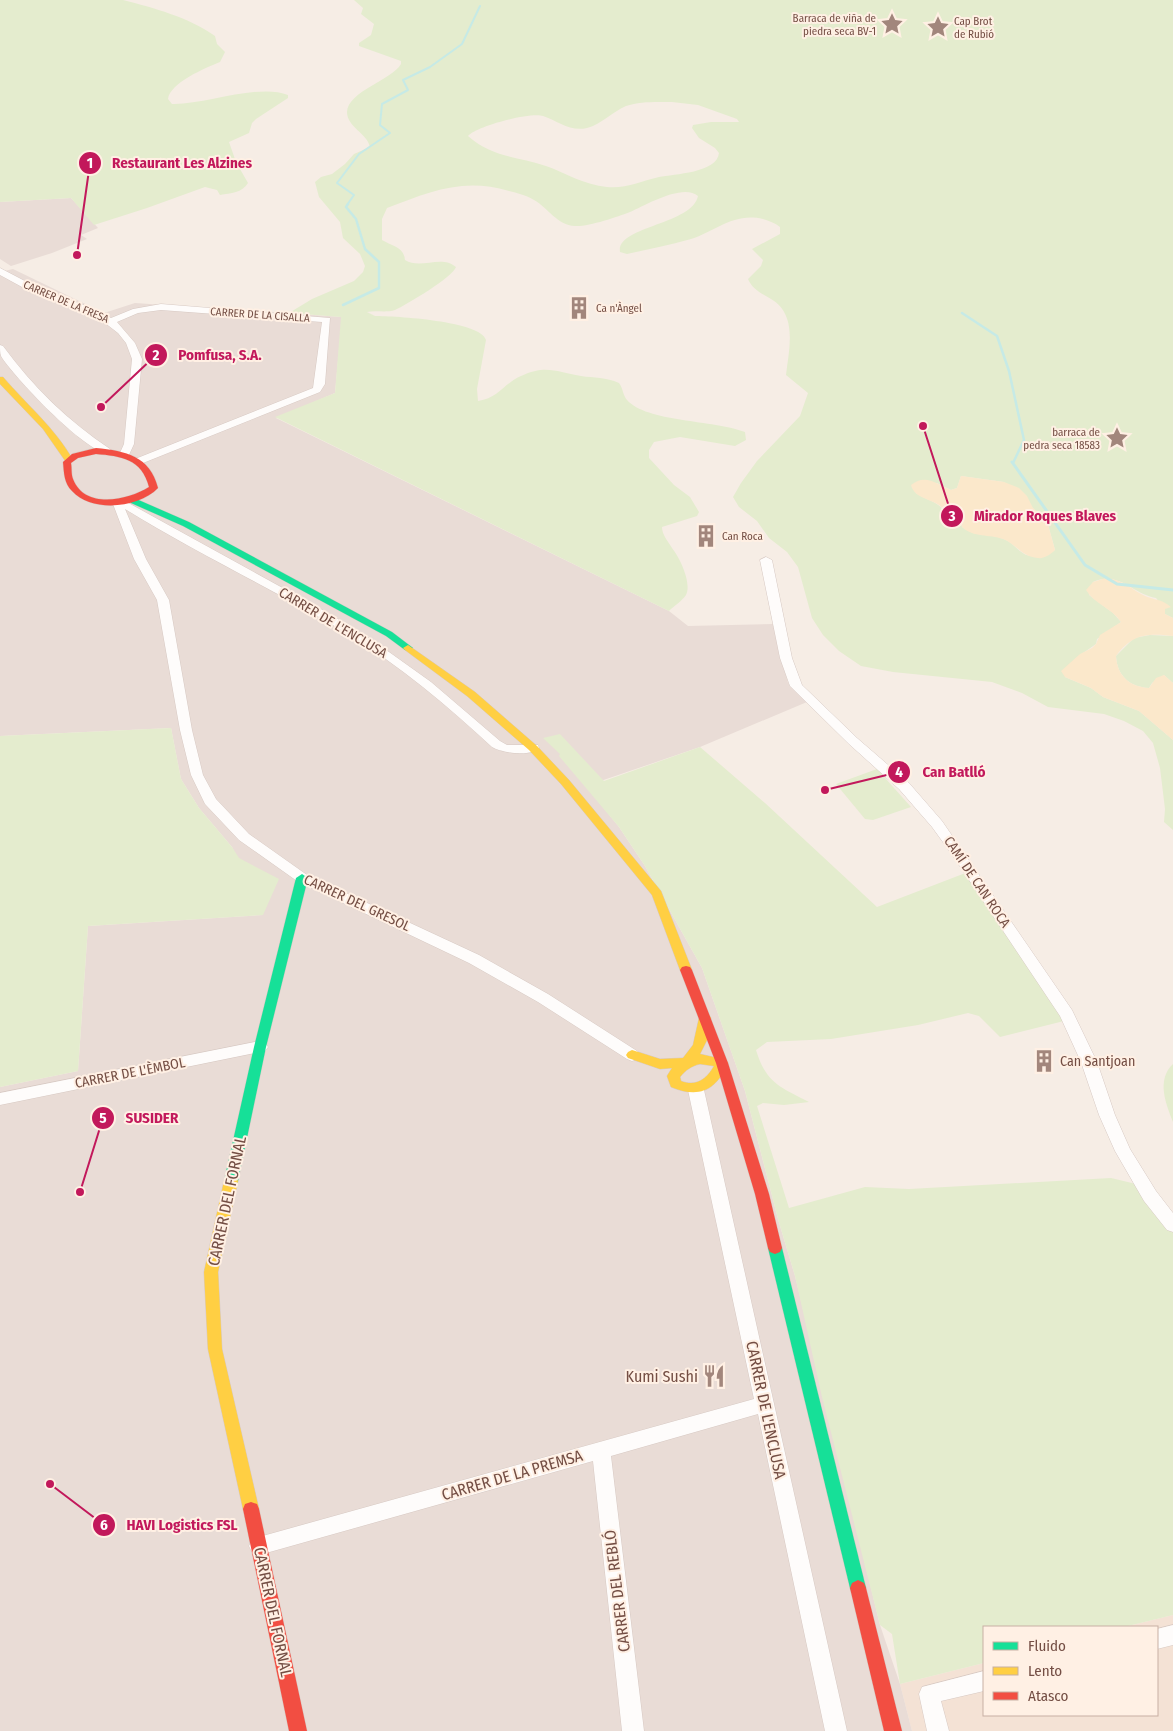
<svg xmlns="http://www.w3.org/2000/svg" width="1173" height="1731" font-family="'Fira Sans Condensed',sans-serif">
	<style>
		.residential { fill: #f4e2d5 }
		.industrial { fill: #e9dcd6 }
		.green { fill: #e4ecce; fill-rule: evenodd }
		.sand { fill: #fbe8cb }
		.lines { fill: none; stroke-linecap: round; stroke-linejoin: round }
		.stream-far2 { stroke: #c6eae6; stroke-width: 2 }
		.stream-far1 { stroke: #c6eae6; stroke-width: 2.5 }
		.stream { stroke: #c6eae6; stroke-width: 3 }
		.street-casing { stroke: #d7c9c3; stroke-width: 1 }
		.fast-casing { stroke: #d8cac4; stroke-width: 1 }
		.slow-casing { stroke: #d8cac4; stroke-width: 1 }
		.jam-casing { stroke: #d8cac4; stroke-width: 1 }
		.street { fill: #fefcfb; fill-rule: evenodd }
		.fast { fill: #16e098; fill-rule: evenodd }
		.slow { fill: #ffcf43; fill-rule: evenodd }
		.jam { fill: #f24e42; fill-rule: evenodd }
		.labels { text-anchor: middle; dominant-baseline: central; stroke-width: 4; stroke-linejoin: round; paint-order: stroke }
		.far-poi-label { font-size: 11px; fill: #744e44; stroke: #fff0e4; text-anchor: start }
		.far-street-label { font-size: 11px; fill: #744e44; stroke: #fff0e4 }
		.street-label { font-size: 14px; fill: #744e44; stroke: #fff0e4 }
		.poi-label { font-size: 14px; fill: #744e44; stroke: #fff0e4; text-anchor: start }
		.near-street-label { font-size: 16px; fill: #744e44; stroke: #fff0e4 }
		.near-poi-label { font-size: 16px; fill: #744e44; stroke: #fff0e4; text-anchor: end }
		.leader { fill: none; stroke: #c2185b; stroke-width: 2 }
		.callout-dot { fill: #c2185b; stroke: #fff0e4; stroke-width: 2 }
		.mark-label { font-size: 15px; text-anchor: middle; font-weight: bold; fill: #fff }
		.callout-label { font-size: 15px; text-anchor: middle; font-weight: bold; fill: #c2185b; stroke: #fff0e4; stroke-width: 4; stroke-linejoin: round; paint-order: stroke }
	</style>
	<rect width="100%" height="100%" fill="#f6ede5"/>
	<!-- residential -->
	<polygon class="residential" points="1173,1615 1173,1731 912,1731 900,1684 984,1663 984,1715 1157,1715 1157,1627 1124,1627"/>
	<!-- industrial -->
	<g class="industrial">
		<polygon points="71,198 98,228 81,235 87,239 52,253 11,266 0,259 0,202"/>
		<polygon points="13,269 104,313 135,303 342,317 335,393 276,418 669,611 688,626 773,624 788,683 807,702 700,747 586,786 619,827 645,866 702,968 745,1091 778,1219 795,1276 880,1625 900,1684 912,1731 0,1731 0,1087 78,1071 88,926 263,915 232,847 199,808 181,779 171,728 0,736 0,272"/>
	</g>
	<!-- green -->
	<g class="green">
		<path d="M0,0H123C154,8 188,17 215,36L217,44L225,52L220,62C205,68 170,83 168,99L172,104C205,105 259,83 288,95V98L256,119L252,123L249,133L229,142L236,162L248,183C242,193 231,193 220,195L217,190L205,187L147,208L94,225L71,198L0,202Z"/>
		<path d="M354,0H1173V618L1165,614V609L1156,598C1133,594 1118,570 1093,582L1089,595L1113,613L1121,622L1097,639L1096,644L1076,658L1065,677L1091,688L1103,697L1139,711L1173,740V830L1164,822L1165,809L1160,768L1153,743L1143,731L1124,721L1104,714L1048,707L1022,693L992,682L893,672L861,666L839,651L823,635L812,618L798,567L787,552L769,538L757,521L739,507L733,497L741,483L757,461L800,416L808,393L786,375C789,349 798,315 771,299C761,293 753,290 748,279L761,266L763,260L752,249L780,234V227C775,223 769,221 763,219C734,212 716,231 691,239C670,245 648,249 627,254L620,252C616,226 692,225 698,196C683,183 646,205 630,212C617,217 588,227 575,226C557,225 548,208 534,200C526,195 517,193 509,191C463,177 429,192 387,208L382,219V240C392,246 404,247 405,260C421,270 441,254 456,267C453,277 406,305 395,310C386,313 376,310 367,312L375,316C395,316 481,321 486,340L477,389L478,401C499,398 503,384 521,376C546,364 557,372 581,376C594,378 606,377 619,383C623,388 623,396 627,400C646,422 714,420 745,432L746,440L735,446L680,437L654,442L649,450V458L674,485L690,497L699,512L697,516L662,527C662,535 668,541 672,548C680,558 692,583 686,595C682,601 674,606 669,611L275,417L335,393L341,317L289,313L312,299L354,281L363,272L365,266L360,254L343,238L340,222L319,197L315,182L321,177L332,174L345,164L354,154L370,147C367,133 347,127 347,112C348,91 392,80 401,64V61L359,46V43L371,35L374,24L361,14L363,8ZM672,102L698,105L737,119L739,122H711L693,125L692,128L699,138L715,148L719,153C717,173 674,174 659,177C642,181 625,189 607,187C584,185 566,173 546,166C517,156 493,158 468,136C476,126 530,112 543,116C558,121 570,132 587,128C602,124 612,112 626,106C640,101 657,102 672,102ZM961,476L1004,482L1047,521L1055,550C1048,552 1040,556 1032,556C1021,556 1015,544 1006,540C990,532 979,539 962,527C961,518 952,517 945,513C942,503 924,499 916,493L937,483L951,490L957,488Z"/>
		<path d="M1150,635L1173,636V683L1164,675L1152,683L1149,688C1129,687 1117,675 1116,656L1134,638Z"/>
		<polygon points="171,728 181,779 199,808 232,847 239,858 279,879 263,915 88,926 78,1071 0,1087 0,736"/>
		<path d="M560,734L604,781L700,747L765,803L877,907L968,872L1064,1021L1000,1037L979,1016L968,1013L918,1025L831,1039L767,1042L756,1050C766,1083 780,1087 809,1102L784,1105L763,1103L757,1106L789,1208L865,1187L909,1189L1111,1178L1136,1184L1173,1232V1615L1124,1627H984V1663L900,1684L892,1634L880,1625L822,1397L795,1276L778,1219L745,1091L702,968L645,866L619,827L559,756L560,754L543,738Z"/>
		<polygon points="877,769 911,807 873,820 865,819 836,784"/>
		<path d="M1173,1064V1122C1166,1104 1156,1080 1173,1064Z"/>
	</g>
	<!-- sand -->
	<g class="sand">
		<path d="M961,476L1004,482L1019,488L1027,496L1033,508L1047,521L1055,550C1051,554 1044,559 1038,558C1022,557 1015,543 1003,539C989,534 974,538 962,527C961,518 952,517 945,513C941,498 915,502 911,485C925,473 937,484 951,490L957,488Z"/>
		<path d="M1106,578C1126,581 1129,588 1145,596C1154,600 1162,599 1171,607L1165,609V614L1173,618V636C1147,633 1132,634 1116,656C1117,675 1129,687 1149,688L1156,678L1164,675L1173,683V740L1139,711L1103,697L1091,688L1065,677L1061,671L1080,654L1092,648L1096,644L1100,635L1121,622C1112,608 1094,604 1086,590L1093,582Z"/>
	</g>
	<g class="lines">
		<!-- stream-far2 -->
		<polyline class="stream-far2" points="347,205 354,195 337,183 359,154 390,133 380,125 382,104 408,90 403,80 430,67 462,44 480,6"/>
		<!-- stream-far1 -->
		<g class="stream-far1">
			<polyline points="343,305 379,288 379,262 365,249 356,219 346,207 348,204"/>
			<polyline points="962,313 997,336 1009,371 1024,440 1013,463"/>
		</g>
		<!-- stream -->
		<polyline class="stream" points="1012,462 1085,565 1117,584 1173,590"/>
		<defs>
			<g id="street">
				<polygon points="0,268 40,289 89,307 111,318 133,309 161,304 330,318 325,384 320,392 143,463 135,463 134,461 135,459 313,388 322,322 161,310 138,313 117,322 135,343 142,359 134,444 128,457 124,458 119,455 124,444 132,359 126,343 118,333 96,316 33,293 0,275"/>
				<path d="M0,345L3,346C33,387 68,421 110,449L111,451L110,453C90,458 12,375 1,356C0,353 0,349 0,345Z"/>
				<path d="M123,500L328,613L375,642L431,682L500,741L507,745H538L539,748C531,757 502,753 492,747C447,705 400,666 348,634C275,590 198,554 125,509L146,559L169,600L192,730L203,775L216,799L249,834L307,875L479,955L548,994L637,1051L640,1055L637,1059L632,1061L627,1059L538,1002L469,963L297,881L239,840L205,804L191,775L180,730L157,600L134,559L113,504L114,502Z"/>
				<polygon points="766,557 772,560 792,658 802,685 857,738 909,783 942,821 1072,1010 1097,1062 1115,1115 1130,1149 1156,1191 1173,1213 1173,1232 1167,1230 1144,1201 1115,1151 1099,1115 1081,1062 1060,1016 953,856 932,827 899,789 849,744 790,686 780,658 760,560"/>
				<polygon points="260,1041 265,1043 268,1047 265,1051 0,1105 0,1093"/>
				<polygon points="696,1084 702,1086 704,1090 847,1731 825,1731 758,1414 611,1456 644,1731 622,1731 593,1461 259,1555 252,1552 249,1546 252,1540 259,1537 754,1399 688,1090 690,1086"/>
				<polygon points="1173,1625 1173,1645 1157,1649 1157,1629"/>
				<polygon points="984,1671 984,1691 941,1701 949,1731 927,1731 919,1694 922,1687"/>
			</g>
			<g id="fast">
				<polygon points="134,498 189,522 392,632 413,648 408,651 405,650 386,636 183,526 131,503 131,499"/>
				<polygon points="302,874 308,878 266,1047 238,1181 236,1185 231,1186 226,1185 224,1181 254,1047 296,878"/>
				<polygon points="775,1242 780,1244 782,1248 866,1588 864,1593 858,1596 852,1593 850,1588 768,1248 770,1244"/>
			</g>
			<g id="slow">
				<path d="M0,377H3C27,405 55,428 73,460L72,462H66L43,429L0,384Z"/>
				<polygon points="408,645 475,692 537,746 569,780 661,891 692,970 690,973 682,973 680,970 652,895 561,784 529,750 467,696 405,650 403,648"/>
				<path d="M705,1014L709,1015L711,1018L707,1040L700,1054L726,1060L728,1063C716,1090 700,1099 671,1087L667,1076L672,1068L660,1069L628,1058L626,1055L628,1052L632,1050L660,1059L683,1058L693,1045L699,1018L701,1015ZM700,1064L714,1066C707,1079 696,1087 681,1081L680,1077C686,1070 691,1066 700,1064Z"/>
				<polygon points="231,1176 236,1177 238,1181 218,1272 222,1349 259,1509 257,1514 251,1516 245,1514 243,1509 208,1349 204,1272 224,1181 226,1177"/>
			</g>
			<g id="jam">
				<path d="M96,448C126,451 150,456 158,488C139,508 92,513 72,491C64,483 64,473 63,462L72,454ZM96,454C121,456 142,459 149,487C128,500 85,510 73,479C71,474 72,468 71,463L78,458Z"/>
				<polygon points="686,966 690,967 692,970 728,1063 769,1194 782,1248 780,1252 775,1254 770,1252 768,1248 755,1194 716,1063 680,970 682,967"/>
				<polygon points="251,1502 257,1504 259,1509 307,1731 289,1731 243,1509 245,1504"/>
				<polygon points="858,1580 864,1583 866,1588 902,1731 884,1731 850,1588 852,1583"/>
			</g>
		</defs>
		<!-- street casing -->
		<use href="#street" class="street-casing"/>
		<!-- fast casing -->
		<use href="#fast" class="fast-casing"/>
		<!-- slow casing -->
		<use href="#slow" class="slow-casing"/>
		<!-- jam casing -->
		<use href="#jam" class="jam-casing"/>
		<!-- street -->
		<use href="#street" class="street"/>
		<!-- fast -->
		<use href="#fast" class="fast"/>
		<!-- slow -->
		<use href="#slow" class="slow"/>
		<!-- jam -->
		<use href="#jam" class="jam"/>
	</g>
	<!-- icons -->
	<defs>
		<symbol id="sight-bare" viewBox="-9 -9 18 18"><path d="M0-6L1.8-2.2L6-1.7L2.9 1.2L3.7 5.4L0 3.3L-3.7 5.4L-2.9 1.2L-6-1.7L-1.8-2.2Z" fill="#a2867c" stroke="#fff0e4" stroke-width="2.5" paint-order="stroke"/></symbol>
		<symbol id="building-bare" viewBox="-9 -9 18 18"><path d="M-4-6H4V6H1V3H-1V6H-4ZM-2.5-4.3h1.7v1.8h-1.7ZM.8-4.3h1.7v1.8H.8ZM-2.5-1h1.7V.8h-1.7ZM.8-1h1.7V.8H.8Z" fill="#a2867c" stroke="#fff0e4" stroke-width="2.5" paint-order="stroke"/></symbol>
		<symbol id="restaurant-bare" viewBox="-9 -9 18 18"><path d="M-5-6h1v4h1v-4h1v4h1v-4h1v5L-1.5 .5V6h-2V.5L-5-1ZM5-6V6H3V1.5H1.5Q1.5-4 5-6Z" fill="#a2867c" stroke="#fff0e4" stroke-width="2.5" paint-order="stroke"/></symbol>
	</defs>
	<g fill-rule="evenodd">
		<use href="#sight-bare" x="876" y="8" width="32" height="32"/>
		<use href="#sight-bare" x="922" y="11" width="32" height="32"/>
		<use href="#building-bare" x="563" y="292" width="32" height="32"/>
		<use href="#sight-bare" x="1101" y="422" width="32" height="32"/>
		<use href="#building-bare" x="690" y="520" width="32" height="32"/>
		<use href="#building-bare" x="1028" y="1045" width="32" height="32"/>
		<use href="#restaurant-bare" x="698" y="1360" width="32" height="32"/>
	</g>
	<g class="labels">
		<!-- far-poi labels -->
		<g class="far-poi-label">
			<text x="876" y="18" text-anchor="end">Barraca de viña de<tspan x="876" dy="13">piedra seca BV-1</tspan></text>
			<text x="954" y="21">Cap Brot<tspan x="954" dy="13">de Rubió</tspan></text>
			<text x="596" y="308">Ca n'Àngel</text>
			<text x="1100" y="432" text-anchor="end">barraca de<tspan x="1100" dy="13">pedra seca 18583</tspan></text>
			<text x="722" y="536">Can Roca</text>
		</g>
		<!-- far-street labels -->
		<g class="far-street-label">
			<text transform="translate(66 302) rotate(23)">CARRER DE LA FRESA</text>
			<text transform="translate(260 315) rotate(4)">CARRER DE LA CISALLA</text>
		</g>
		<!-- street labels -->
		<g class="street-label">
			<text transform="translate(333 623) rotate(31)">CARRER DE L'ENCLUSA</text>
			<text transform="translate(977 882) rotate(56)">CAMÍ DE CAN ROCA</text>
			<text transform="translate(357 903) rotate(25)">CARRER DEL GRESOL</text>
			<text transform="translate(130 1073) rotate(-11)">CARRER DE L'ÈMBOL</text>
		</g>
		<!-- poi labels -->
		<g class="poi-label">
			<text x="1060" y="1061">Can Santjoan</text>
		</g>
		<!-- near-street labels -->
		<g class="near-street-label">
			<text transform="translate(227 1201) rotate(-78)">CARRER DEL FORNAL</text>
			<text transform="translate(766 1410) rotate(78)">CARRER DE L'ENCLUSA</text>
			<text transform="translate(512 1475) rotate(-16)">CARRER DE LA PREMSA</text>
			<text transform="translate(617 1591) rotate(-97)">CARRER DEL REBLÓ</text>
			<text transform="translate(273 1612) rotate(78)">CARRER DEL FORNAL</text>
		</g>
		<!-- near-poi labels -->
		<g class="near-poi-label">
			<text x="698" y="1376">Kumi Sushi</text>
		</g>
	</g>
	<!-- callouts -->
	<path class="leader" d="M77 255L90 163M101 407L156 355M923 426L952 516M825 790L899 772M80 1192L103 1118M50 1484L104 1525"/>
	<g class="callout-dot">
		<circle cx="77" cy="255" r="5"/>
		<circle cx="101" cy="407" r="5"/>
		<circle cx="923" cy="426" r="5"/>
		<circle cx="825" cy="790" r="5"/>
		<circle cx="80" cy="1192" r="5"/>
		<circle cx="50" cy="1484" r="5"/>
		<circle cx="90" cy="163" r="12"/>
		<circle cx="156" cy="355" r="12"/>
		<circle cx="952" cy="516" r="12"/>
		<circle cx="899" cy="772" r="12"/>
		<circle cx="103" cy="1118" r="12"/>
		<circle cx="104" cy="1525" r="12"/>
	</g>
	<g class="mark-label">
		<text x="90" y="168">1</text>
		<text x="156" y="360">2</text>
		<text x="952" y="521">3</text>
		<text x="899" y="777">4</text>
		<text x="103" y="1123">5</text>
		<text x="104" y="1530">6</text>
	</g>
	<g class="callout-label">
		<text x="182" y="168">Restaurant Les Alzines</text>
		<text x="220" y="360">Pomfusa, S.A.</text>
		<text x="1045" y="521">Mirador Roques Blaves</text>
		<text x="954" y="777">Can Batlló</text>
		<text x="152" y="1123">SUSIDER</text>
		<text x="182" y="1530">HAVI Logistics FSL</text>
	</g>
	<!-- legend -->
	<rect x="983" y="1626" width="175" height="90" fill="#fff0e4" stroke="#c7afa4"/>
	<rect x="993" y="1642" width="25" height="8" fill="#16e098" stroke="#c7afa4"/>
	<text x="1028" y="1651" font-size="15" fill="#744e44">Fluido</text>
	<rect x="993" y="1667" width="25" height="8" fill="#ffcf43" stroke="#c7afa4"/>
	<text x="1028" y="1676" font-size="15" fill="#744e44">Lento</text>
	<rect x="993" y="1692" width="25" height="8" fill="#f24e42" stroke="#c7afa4"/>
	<text x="1028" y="1701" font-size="15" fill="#744e44">Atasco</text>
</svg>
